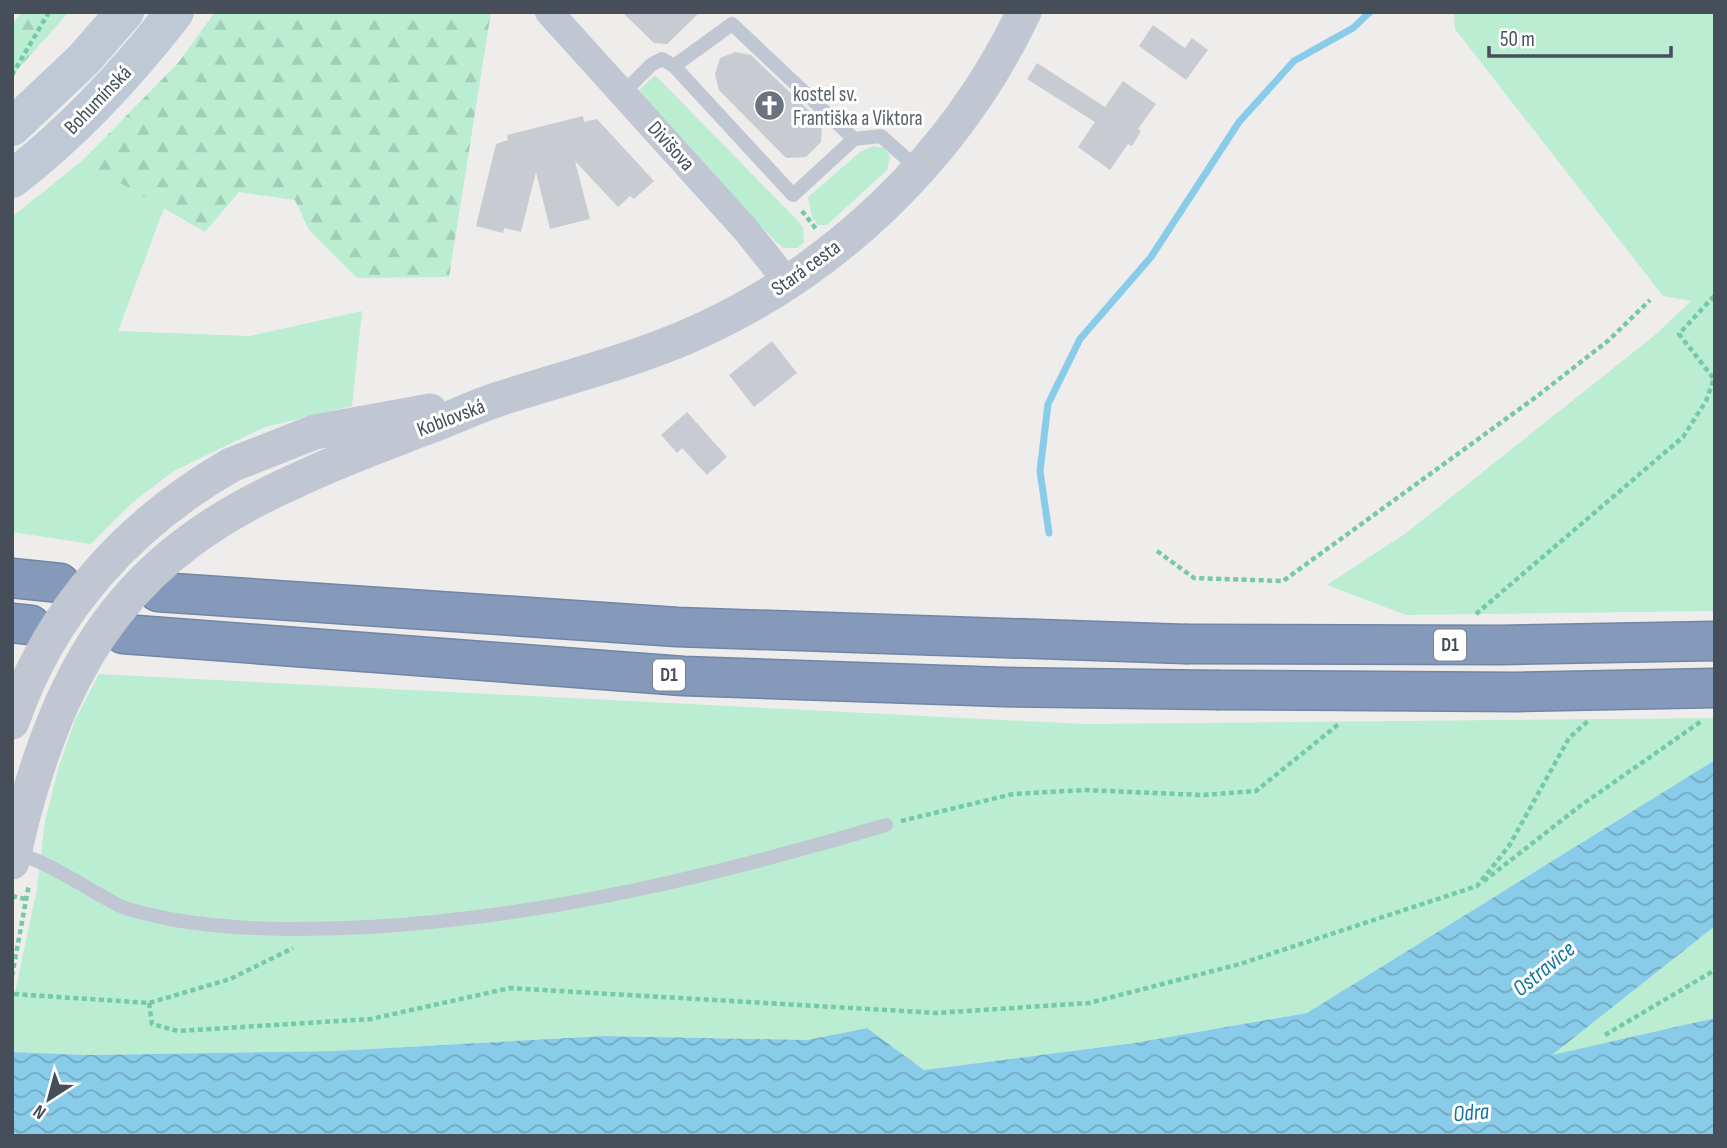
<svg xmlns="http://www.w3.org/2000/svg" width="1727" height="1148" font-family="'Sofia Sans Condensed',sans-serif">
	<style>
		.grass { fill: #bbedd3 }
		.forest { fill: url(#forest-firs) }
		.water { fill: url(#water-waves) }
		.lines { fill: none; stroke-linecap: round; stroke-linejoin: round }
		.stream { stroke: #89cce9; stroke-width: 7 }
		.building { fill: #c9cbd2 }
		.motorway-casing { stroke: #7185a6; stroke-width: 41 }
		.path { stroke: #74c9a8; stroke-width: 4.5; stroke-dasharray: 5 3.5; stroke-linecap: butt }
		.service { stroke: #c0c7d2; stroke-width: 14 }
		.minor { stroke: #c0c7d2; stroke-width: 28 }
		.tertiary { stroke: #c0c7d2; stroke-width: 35 }
		.secondary { stroke: #bfc8d5; stroke-width: 38 }
		.motorway { stroke: #859abb; stroke-width: 38 }
		.motorway-bridge-casing { stroke: #7185a6; stroke-width: 41; stroke-linecap: butt }
		.tertiary-bridge { stroke: #c0c7d2; stroke-width: 35 }
		.motorway-bridge { stroke: #859abb; stroke-width: 38 }
		.labels { text-anchor: middle; dominant-baseline: central; stroke-width: 6; stroke-linejoin: round; paint-order: stroke }
		.shield { fill: #fff; stroke: #7d838b; stroke-width: 2 }
		.shield-label { font-size: 19px; font-weight: bold; fill: #454e59 }
		.worship-label { font-size: 21px; fill: #5b616d; stroke: #fff; text-anchor: start }
		.street-label { font-size: 21px; fill: #454e59; stroke: #fff }
		.water-label { font-size: 23px; font-style: italic; fill: #1075a2; stroke: #fff }
	</style>
	<defs>
		<pattern id="forest-firs" width="22" height="20" patternUnits="userSpaceOnUse" patternTransform="scale(1.75)"><rect width="22" height="20" fill="#bbedd3"/><path d="M5 1l3.5 6h-7zM16 11l3.5 6h-7z" fill="#a2cdb7"/></pattern>
		<pattern id="water-waves" width="16" height="10" patternUnits="userSpaceOnUse" patternTransform="scale(1.75)"><rect width="16" height="10" fill="#89cce9"/><path d="M0 5q4-4 8 0t8 0" fill="none" stroke="#72a8c0"/></pattern>
	</defs>
	<rect width="100%" height="100%" fill="#efedec"/>
	<!-- grass -->
	<g class="grass">
		<polygon points="1454,12 1715,12 1715,611 1406,615 1327,585 1406,533 1655,335 1691,301 1663,296 1455,29"/>
		<polygon points="655,75 798,221 803,228 804,242 798,248 783,248 776,242 636,93"/>
		<polygon points="873,146 884,148 890,156 887,170 827,225 818,225 812,217 808,197 860,152"/>
		<polygon points="82,161 164,208 118,331 249,336 362,311 352,406 265,427 174,471 132,503 91,544 12,532 12,217"/>
		<polygon points="99,674 1083,724 1715,718 1715,760 1307,1013 1134,1043 924,1070 867,1028 807,1040 604,1036 335,1051 87,1055 12,1052 12,1006 37,889 45,821 59,766 75,720"/>
		<polygon points="1715,926 1715,1018 1550,1056"/>
	</g>
	<!-- forest -->
	<g class="forest">
		<polygon points="22,12 69,12 12,76 12,24"/>
		<polygon points="215,12 491,12 449,277 357,278 309,230 295,200 239,192 205,232 82,161 178,63"/>
	</g>
	<!-- water -->
	<polygon class="water" points="1715,760 1715,926 1552,1055 1715,1018 1715,1136 12,1136 12,1052 87,1055 335,1051 604,1036 807,1040 867,1028 924,1070 1134,1043 1307,1013"/>
	<g class="lines">
		<!-- stream -->
		<polyline class="stream" points="1049,533 1040,471 1048,404 1080,339 1151,257 1239,122 1294,61 1353,28 1370,12"/>
	</g>
	<!-- building -->
	<g class="building">
		<polygon points="622,12 700,12 667,44 654,43"/>
		<polygon points="1153,25 1185,48 1192,38 1208,50 1186,80 1139,46"/>
		<polygon points="735,52 751,55 822,123 821,142 806,157 786,158 719,90 715,74 720,58"/>
		<polygon points="1037,63 1105,107 1123,81 1156,104 1138,129 1141,131 1132,146 1128,144 1110,170 1078,147 1095,122 1027,79"/>
		<polygon points="583,116 584,122 597,119 654,181 634,199 630,196 618,207 575,161 590,219 550,229 536,172 521,232 504,228 503,233 476,226 496,144 508,140 507,135"/>
		<polygon points="772,341 797,373 754,407 729,375"/>
		<polygon points="687,412 727,457 707,475 682,448 677,453 661,435"/>
	</g>
	<g class="lines">
		<defs>
			<g id="motorway">
				<polyline points="12,578 60,583"/>
				<polyline points="158,592 677,627 1185,644"/>
				<polyline points="12,623 31,625"/>
				<polyline points="123,634 683,676 1004,687 1217,690"/>
			</g>
		</defs>
		<!-- motorway casing -->
		<use href="#motorway" class="motorway-casing"/>
		<!-- path -->
		<g class="path">
			<polyline points="12,75 49,12"/>
			<polyline points="802,211 816,229"/>
			<polyline points="1157,551 1194,578 1283,581 1536,397 1609,340 1650,300"/>
			<polyline points="1476,614 1683,437 1706,401 1714,379 1679,334 1715,295"/>
			<polyline points="901,821 1013,794 1084,790 1202,795 1256,791 1340,723"/>
			<polyline points="1484,881 1580,806 1703,720"/>
			<polyline points="12,896 25,899"/>
			<polyline points="12,976 29,884"/>
			<polyline points="14,994 149,1003 230,979 293,948"/>
			<polyline points="149,1003 152,1024 178,1031 371,1019 510,988 936,1013 1089,1003 1240,964 1477,886 1509,846 1569,738 1588,721"/>
			<polyline points="1605,1035 1715,970"/>
		</g>
		<!-- service -->
		<g class="service">
			<polyline points="674,66 732,24 854,139"/>
			<polyline points="624,92 651,65 662,59 674,66 793,195 854,139 881,136 918,169"/>
			<path d="M15,853C54,864 83,887 118,905C133,912 153,915 169,919C235,931 303,930 369,927C546,917 717,875 886,825"/>
		</g>
		<!-- minor -->
		<polyline class="minor" points="549,12 746,230 789,284"/>
		<!-- tertiary -->
		<g class="tertiary">
			<polyline points="231,465 315,432 430,411"/>
			<path d="M293,482C336,461 381,445 425,428C450,419 474,407 499,399C561,379 624,363 684,338C832,275 955,157 1024,12"/>
			<polyline points="12,862 23,816"/>
		</g>
		<!-- secondary -->
		<g class="secondary">
			<polyline points="12,127 83,60 125,12"/>
			<path d="M12,179C74,131 127,74 175,12"/>
		</g>
		<!-- motorway -->
		<use href="#motorway" class="motorway"/>
		<defs>
			<g id="motorway-bridge">
				<polyline points="1185,644 1501,645 1715,641"/>
				<polyline points="1217,690 1517,692 1715,688"/>
			</g>
		</defs>
		<!-- motorway-bridge casing -->
		<use href="#motorway-bridge" class="motorway-bridge-casing"/>
		<!-- tertiary-bridge -->
		<g class="tertiary-bridge">
			<path d="M12,722C50,610 130,523 231,465"/>
			<path d="M23,816C68,650 134,553 293,482"/>
		</g>
		<!-- motorway-bridge -->
		<use href="#motorway-bridge" class="motorway-bridge"/>
	</g>
	<!-- icons -->
	<defs>
		<symbol id="church-disc" viewBox="-11 -11 22 22"><circle r="9.5" fill="#6b7280" stroke="#fff"/><path d="M-1.2-6h2.4v3.5h3.3v2.4h-3.3V6h-2.4V-.1h-3.3v-2.4h3.3Z" fill="#fff"/></symbol>
	</defs>
	<g fill-rule="evenodd">
		<use href="#church-disc" x="752" y="88" width="35" height="35"/>
	</g>
	<g class="labels">
		<!-- shield labels -->
		<g class="shield">
			<rect x="1434" y="629.5" width="32" height="31" rx="5"/>
			<rect x="653" y="659.5" width="32" height="31" rx="5"/>
		</g>
		<g class="shield-label">
			<text x="1450" y="645">D1</text>
			<text x="669" y="675">D1</text>
		</g>
		<!-- worship labels -->
		<g class="worship-label">
			<text x="793" y="94">kostel sv.<tspan x="793" dy="24">Františka a Viktora</tspan></text>
		</g>
		<!-- street labels -->
		<g class="street-label">
			<text transform="translate(98 100) rotate(-46)">Bohumínská</text>
			<text transform="translate(671 146) rotate(48)">Divišova</text>
			<text transform="translate(806 268) rotate(-36)">Stará cesta</text>
			<text transform="translate(451 418) rotate(-21)">Koblovská</text>
		</g>
		<!-- water labels -->
		<g class="water-label">
			<text transform="translate(1544 969) rotate(-39)">Ostravice</text>
			<text transform="translate(1471 1113) rotate(-5)">Odra</text>
		</g>
	</g>
	<!-- border -->
	<rect width="1727" height="1148" fill="none" stroke="#454e59" stroke-width="28"/>
	<!-- north arrow -->
	<g transform="translate(49 1099) rotate(216)" stroke="#ffffff" stroke-width="5" paint-order="stroke">
	<path d="M0-5L12 26L0 18L-12 26Z" fill="#454e59"/>
	<text y="-10" font-size="19" font-weight="bold" text-anchor="middle" fill="#454e59">N</text>
	</g>
	<!-- scale -->
	<path d="M1489 46v10h182v-10" fill="none" stroke="#454e59" stroke-width="3.5"/>
	<text x="1500" y="46" font-size="21" fill="#454e59" stroke="#ffffff" stroke-width="5" paint-order="stroke">50 m</text>
</svg>
